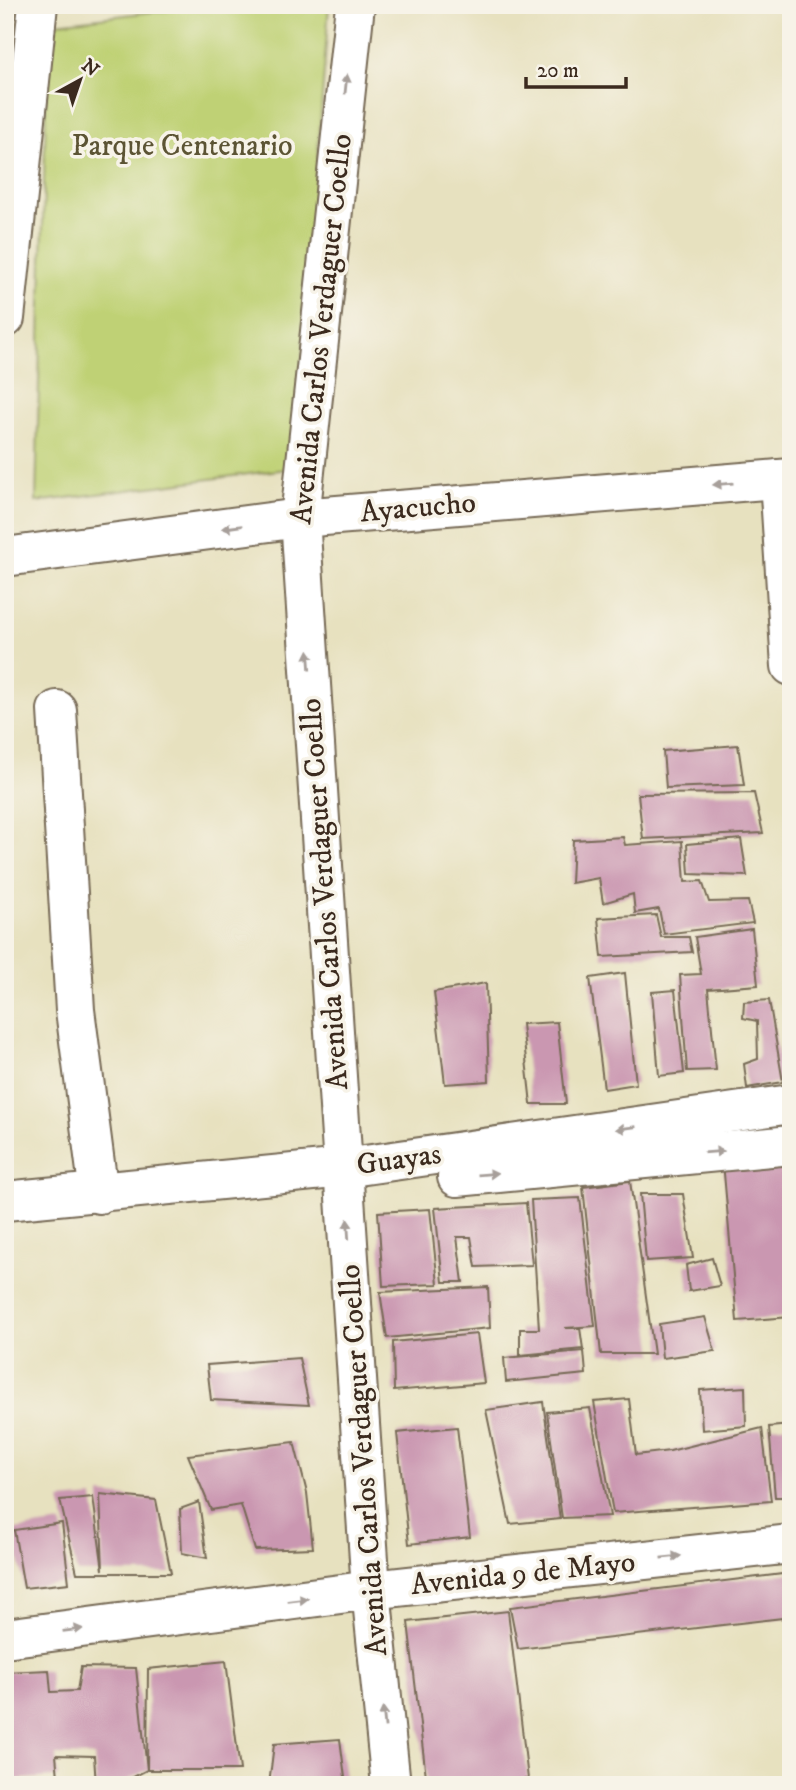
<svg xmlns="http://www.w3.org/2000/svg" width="796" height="1790" font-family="'IM FELL DW Pica',serif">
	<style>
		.green { fill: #bfd174; stroke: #7d7e49; stroke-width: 2 }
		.building { fill: #ca97b1 }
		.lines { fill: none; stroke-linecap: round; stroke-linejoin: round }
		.minor-casing { stroke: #776a56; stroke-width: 42 }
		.minor { stroke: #fff; stroke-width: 38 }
		.oneway { fill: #a79f9a }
		.labels { text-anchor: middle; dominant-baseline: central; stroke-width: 7; stroke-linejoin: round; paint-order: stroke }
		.park-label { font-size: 30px; fill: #5c5434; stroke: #f7f3e8 }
		.street-label { font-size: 30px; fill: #3b2a1e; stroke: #f7f3e8 }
	</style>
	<rect width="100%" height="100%" fill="#f7f3e8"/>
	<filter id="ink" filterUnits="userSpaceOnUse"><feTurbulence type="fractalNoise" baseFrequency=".0143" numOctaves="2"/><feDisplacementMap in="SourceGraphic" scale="14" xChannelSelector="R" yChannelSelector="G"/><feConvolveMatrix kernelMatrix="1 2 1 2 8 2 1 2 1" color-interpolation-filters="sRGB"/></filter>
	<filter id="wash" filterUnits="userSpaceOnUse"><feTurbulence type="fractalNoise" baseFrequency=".00686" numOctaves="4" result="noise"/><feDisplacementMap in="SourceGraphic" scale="28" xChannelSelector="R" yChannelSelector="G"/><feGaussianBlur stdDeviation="1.57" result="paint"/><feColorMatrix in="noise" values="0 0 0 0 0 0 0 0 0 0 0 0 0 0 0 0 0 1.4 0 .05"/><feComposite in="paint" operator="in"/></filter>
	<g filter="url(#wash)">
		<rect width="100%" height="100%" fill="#e7e1bf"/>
		<!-- green -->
		<polygon class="green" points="212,5 329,5 294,468 36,502 48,24"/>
		<g id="blocks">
			<!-- building -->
			<g class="building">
				<polygon points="738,745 744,785 666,788 663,751"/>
				<polygon points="754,793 763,833 643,839 638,794"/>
				<polygon points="623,837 625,845 682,841 685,882 702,881 709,902 748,901 753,923 664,934 659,909 635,913 633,894 603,903 599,878 571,883 573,840"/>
				<polygon points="741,839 747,876 689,874 687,844"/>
				<polygon points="656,915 661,937 689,937 692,952 602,957 598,918"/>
				<polygon points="752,929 758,985 708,989 716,1070 687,1071 680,975 701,974 695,937"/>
				<polygon points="625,973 636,1084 604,1089 590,978"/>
				<polygon points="486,983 489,1081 445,1084 434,992"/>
				<polygon points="675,990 684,1073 659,1076 652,992"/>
				<polygon points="769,1000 783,1082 747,1088 744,1064 758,1059 757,1021 743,1018 744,1002"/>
				<polygon points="557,1022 566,1104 531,1104 522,1024"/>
				<polygon points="786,1156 791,1184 791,1317 737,1321 723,1162"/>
				<polygon points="630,1181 654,1354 601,1354 583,1187"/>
				<polygon points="640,1194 683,1194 693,1258 646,1261"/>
				<polygon points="580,1198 595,1326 565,1328 580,1328 583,1349 520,1355 520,1329 539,1329 531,1200"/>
				<polygon points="526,1203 532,1265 476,1267 471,1237 457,1237 463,1282 443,1282 435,1208"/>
				<polygon points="430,1209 438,1284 383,1286 378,1212"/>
				<polygon points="712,1258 720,1286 689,1291 686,1265"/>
				<polygon points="488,1287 490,1328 387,1338 380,1292"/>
				<polygon points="705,1317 715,1351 662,1358 659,1324"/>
				<polygon points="477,1334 484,1383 394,1391 393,1342"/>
				<polygon points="584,1351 586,1374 506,1382 504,1358"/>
				<polygon points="299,1358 309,1405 211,1400 207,1365"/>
				<polygon points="745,1387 746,1426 702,1430 700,1390"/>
				<polygon points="629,1399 636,1455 670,1451 762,1428 771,1501 613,1513 594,1402"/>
				<polygon points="543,1402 560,1519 510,1524 486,1410"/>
				<polygon points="590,1408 610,1516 562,1518 547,1412"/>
				<polygon points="791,1425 791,1497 775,1497 769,1427"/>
				<polygon points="457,1427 470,1537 409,1544 397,1433"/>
				<polygon points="294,1442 307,1493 313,1548 255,1550 241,1505 211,1510 188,1455"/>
				<polygon points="100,1494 156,1500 171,1573 77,1573 60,1500 93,1497 103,1570"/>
				<polygon points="199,1502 207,1558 182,1553 180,1509"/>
				<polygon points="62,1523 69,1583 24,1588 14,1530"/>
				<polygon points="791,1573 791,1617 518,1649 510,1607"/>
				<polygon points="508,1611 528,1779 475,1785 427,1785 408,1622"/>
				<polygon points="226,1661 240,1770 147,1770 148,1669"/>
				<polygon points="81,1667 136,1668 147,1770 118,1785 96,1785 94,1756 56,1755 58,1777 8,1780 5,1751 5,1672 49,1670 51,1692 77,1691"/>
				<polygon points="340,1739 346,1785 269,1785 274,1744"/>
			</g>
		</g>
	</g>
	<g filter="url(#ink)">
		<use href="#blocks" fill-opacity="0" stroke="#776a56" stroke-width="2"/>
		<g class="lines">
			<defs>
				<g id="minor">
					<polyline points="355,5 300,518 371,1590 391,1785"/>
					<polyline points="5,318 38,5"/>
					<polyline points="779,479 791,666"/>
					<polyline points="5,557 300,518 791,478"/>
					<polyline points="57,710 75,1010 99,1194"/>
					<polyline points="457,1177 791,1145"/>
					<polyline points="5,1201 344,1168 791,1104"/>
					<polyline points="5,1638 371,1590 791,1544"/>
				</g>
			</defs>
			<!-- minor casing -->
			<use href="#minor" class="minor-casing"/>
			<!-- minor -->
			<use href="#minor" class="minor"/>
		</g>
		<!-- one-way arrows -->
		<defs><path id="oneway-solid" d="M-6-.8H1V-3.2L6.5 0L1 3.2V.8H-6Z" transform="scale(1.75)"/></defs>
		<g class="oneway">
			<use href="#oneway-solid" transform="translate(346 84) rotate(-84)"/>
			<use href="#oneway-solid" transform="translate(723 484) rotate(175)"/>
			<use href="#oneway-solid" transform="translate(232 527) rotate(172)"/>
			<use href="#oneway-solid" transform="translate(309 660) rotate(-94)"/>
			<use href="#oneway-solid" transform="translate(626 1128) rotate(172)"/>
			<use href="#oneway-solid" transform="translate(714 1152) rotate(-5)"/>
			<use href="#oneway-solid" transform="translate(488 1174) rotate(-5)"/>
			<use href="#oneway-solid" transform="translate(348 1229) rotate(-94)"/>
			<use href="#oneway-solid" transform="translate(671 1557) rotate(-6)"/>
			<use href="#oneway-solid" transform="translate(298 1600) rotate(-7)"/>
			<use href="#oneway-solid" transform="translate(73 1630) rotate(-7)"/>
			<use href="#oneway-solid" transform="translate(384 1717) rotate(-96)"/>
		</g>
	</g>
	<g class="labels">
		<!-- park labels -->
		<g class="park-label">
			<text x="182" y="146">Parque Centenario</text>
		</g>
		<!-- street labels -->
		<g class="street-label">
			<text transform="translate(322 329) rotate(-84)">Avenida Carlos Verdaguer Coello</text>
			<text transform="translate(418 508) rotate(-5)">Ayacucho</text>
			<text transform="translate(325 894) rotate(-94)">Avenida Carlos Verdaguer Coello</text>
			<text transform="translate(399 1160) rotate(-8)">Guayas</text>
			<text transform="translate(364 1460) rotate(-94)">Avenida Carlos Verdaguer Coello</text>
			<text transform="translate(523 1574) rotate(-6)">Avenida 9 de Mayo</text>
		</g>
	</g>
	<!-- margin -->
	<rect width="796" height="1790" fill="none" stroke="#f7f3e8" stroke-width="28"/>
	<!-- north arrow -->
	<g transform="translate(80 80) rotate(40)" stroke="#f7f3e8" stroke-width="5" paint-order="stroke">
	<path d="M0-5L12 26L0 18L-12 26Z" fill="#3b2a1e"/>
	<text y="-10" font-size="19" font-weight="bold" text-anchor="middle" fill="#3b2a1e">N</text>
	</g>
	<!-- scale -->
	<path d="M526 77v10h100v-10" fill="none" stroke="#3b2a1e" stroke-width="3.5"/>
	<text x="537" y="77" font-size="21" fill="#3b2a1e" stroke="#f7f3e8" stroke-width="5" paint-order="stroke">20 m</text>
</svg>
